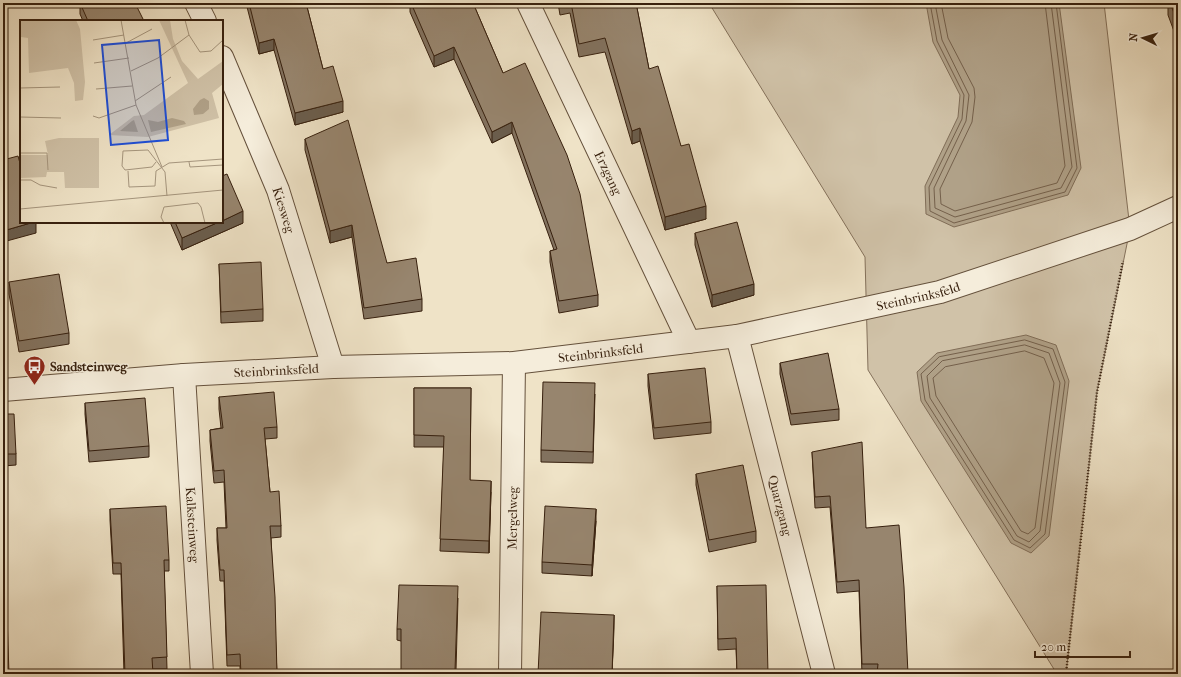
<svg xmlns="http://www.w3.org/2000/svg" width="1181" height="677" font-family="'IM FELL French Canon',serif">
	<style>
		.green { fill: #d0c2a8; stroke: #84715b }
		.water { fill: #b0a188; stroke: #806d57 }
		.lines { fill: none; stroke-linecap: round; stroke-linejoin: round }
		.shore { stroke: #74604b; stroke-width: 1 }
		.street-casing { stroke: #65513c; stroke-width: 24 }
		.path { stroke: #37200e; stroke-width: 2.5; stroke-dasharray: 1 2; stroke-linecap: butt }
		.street { stroke: #f5eddb; stroke-width: 22 }
		.wall { fill: #82725f; stroke: #37200e }
		.shaded-wall { fill: #6a5d4d; stroke: #37200e }
		.building { fill: #97856e; stroke: #37200e }
		.labels { text-anchor: middle; dominant-baseline: central; stroke-width: 3; stroke-linejoin: round; paint-order: stroke }
		.street-label { font-size: 13px; fill: #37200e; stroke: #f5eddb }
		.poi-label { font-size: 13px; font-weight: bold; fill: #37200e; stroke: #f5eddb; text-anchor: start }
		.inset-road { fill: none; stroke: #a5957d; stroke-width: 1 }
		.view { fill: #1d4ed8; fill-opacity: 0.15; stroke: #1d4ed8; stroke-width: 2 }
		.inset-edge { fill: none; stroke: #37200e; stroke-width: 2 }
	</style>
	<rect width="100%" height="100%" fill="#efe3c7"/>
	<filter id="stains"><feTurbulence type="fractalNoise" baseFrequency=".005" numOctaves="4"/><feColorMatrix values="0 0 0 0 .2 0 0 0 0 .09 0 0 0 0 .02 0 0 0 .5 -.17"/></filter>
	<radialGradient id="worn" r=".72"><stop offset=".6" stop-color="#630" stop-opacity="0"/><stop offset="1" stop-color="#630" stop-opacity=".3"/></radialGradient>
	<!-- green -->
	<polygon class="green" points="709,3 1104,3 1130,229 1097,392 1066,674 1057,674 868,370 865,257"/>
	<!-- water -->
	<g class="water">
		<polygon points="926,3 1059,3 1081,168 1068,195 954,227 926,214 925,186 958,117 960,95 933,42"/>
		<polygon points="1026,335 1056,345 1069,381 1049,536 1031,553 1011,543 921,401 917,372 937,353"/>
	</g>
	<g class="lines">
		<!-- shore -->
		<g class="shore">
			<polyline points="930,3 937,41 964,95 962,119 929,187 930,211 954,223 1065,192 1077,168 1056,3"/>
			<polyline points="935,3 942,40 969,95 966,121 934,188 935,208 955,217 1061,188 1072,167 1051,3"/>
			<polyline points="941,3 948,38 974,88 975,97 972,122 940,189 941,204 955,211 1057,183 1065,166 1045,3"/>
			<polygon points="1025,340 1053,349 1065,382 1045,534 1030,548 1014,540 925,400 921,374 939,357"/>
			<polygon points="1025,345 1049,353 1060,383 1040,531 1029,542 1017,536 930,398 927,376 942,361"/>
			<polygon points="1025,351 1044,358 1054,383 1035,528 1028,534 1021,531 936,396 933,378 945,367"/>
		</g>
		<defs>
			<g id="street">
				<polyline points="196,3 205,21"/>
				<path id="s1" d="M528,3L689,342"/>
				<path id="s2" d="M222,57L278,190L333,367"/>
				<path id="s3" d="M737,336L824,674"/>
				<path id="s4" d="M184,375L202,674"/>
				<path id="s5" d="M3,390L184,375L333,367L514,363L737,336L940,292L1130,229L1178,207"/>
				<path id="s6" d="M510,674L514,363"/>
			</g>
		</defs>
		<!-- street casing -->
		<use href="#street" class="street-casing"/>
		<!-- path -->
		<polyline class="path" points="1066,674 1097,392 1123,261"/>
		<!-- street -->
		<use href="#street" class="street"/>
	</g>
	<!-- wall -->
	<g class="wall">
		<polygon points="80,3 144,21 83,21 80,14"/>
		<polygon points="246,3 306,3 323,69 343,112 295,125 274,50 259,54"/>
		<polygon points="410,3 473,3 598,295 598,306 559,313 550,262 550,251 554,250 512,133 492,143 454,59 434,67 410,12"/>
		<polygon points="558,3 636,3 649,69 681,146 706,219 665,230 640,141 632,144 605,52 579,57 570,13 560,15"/>
		<polygon points="1168,3 1178,3 1178,42 1168,15"/>
		<polygon points="305,139 387,263 422,299 422,311 364,319 352,237 330,243 305,150"/>
		<polygon points="170,222 222,222 243,223 182,250"/>
		<polygon points="695,233 754,295 712,307 695,245"/>
		<polygon points="219,264 263,309 263,321 221,323"/>
		<polygon points="9,282 69,333 69,344 19,352 9,294"/>
		<polygon points="780,363 839,409 839,420 791,425 780,374"/>
		<polygon points="648,374 711,422 711,433 654,439 648,386"/>
		<polygon points="414,388 471,388 470,480 491,492 489,553 440,551 444,447 414,447"/>
		<polygon points="595,394 593,463 541,462 541,450"/>
		<polygon points="219,397 277,427 277,438 265,439 270,492 281,526 281,537 271,538 277,674 240,674 240,666 227,666 224,581 220,581 217,540 217,528 226,528 224,482 214,483 210,441 210,430 221,428 219,409"/>
		<polygon points="85,403 149,446 149,457 89,462 85,414"/>
		<polygon points="3,414 16,454 16,465 3,466"/>
		<polygon points="812,452 866,528 908,674 862,674 859,591 837,593 830,507 815,508"/>
		<polygon points="696,474 756,531 756,542 709,552 696,485"/>
		<polygon points="110,509 169,560 169,571 164,571 167,669 153,669 153,674 124,674 121,574 113,574 110,520"/>
		<polygon points="596,521 592,576 542,573 542,562"/>
		<polygon points="717,586 768,674 737,674 736,649 718,650"/>
		<polygon points="458,598 456,670 401,641 397,640 397,629"/>
	</g>
	<!-- shaded-wall -->
	<g class="shaded-wall">
		<polygon points="274,39 274,50 259,54 259,43"/>
		<polygon points="454,47 454,59 434,67 434,56"/>
		<polygon points="343,101 343,112 295,125 295,113"/>
		<polygon points="512,122 512,133 492,143 492,132"/>
		<polygon points="640,128 640,141 632,144 632,131"/>
		<polygon points="706,206 706,219 665,230 665,217"/>
		<polygon points="243,211 243,223 182,250 182,238 219,222 222,222 222,221"/>
		<polygon points="34,222 36,222 36,233 3,242 3,231"/>
		<polygon points="352,225 352,237 330,243 330,231"/>
		<polygon points="754,284 754,295 712,307 712,295"/>
		<polygon points="491,481 491,492 489,553 489,541"/>
		<polygon points="596,509 596,521 592,576 592,565"/>
		<polygon points="614,615 614,629 612,674"/>
	</g>
	<!-- building -->
	<g class="building">
		<polygon points="80,3 135,3 144,21 88,21"/>
		<polygon points="249,3 306,3 323,69 333,66 343,101 295,113 274,39 259,43"/>
		<polygon points="411,3 473,3 503,73 525,63 567,155 580,194 598,295 559,301 550,251 557,249 512,122 492,132 454,47 434,56"/>
		<polygon points="571,3 636,3 649,69 658,66 681,146 689,144 706,206 665,217 640,128 632,131 605,38 579,44"/>
		<polygon points="1170,3 1178,3 1178,23"/>
		<polygon points="348,120 387,263 416,258 422,299 364,308 352,225 330,231 305,139"/>
		<polygon points="18,156 21,167 21,222 34,222 3,231 3,160"/>
		<polygon points="227,174 243,211 222,221 222,176"/>
		<polygon points="175,222 219,222 182,238"/>
		<polygon points="737,222 754,284 712,295 695,233"/>
		<polygon points="261,262 263,309 221,312 219,264"/>
		<polygon points="59,274 69,333 19,341 9,282"/>
		<polygon points="828,353 839,409 791,414 780,363"/>
		<polygon points="705,368 711,422 654,428 648,374"/>
		<polygon points="543,382 595,383 593,452 541,450"/>
		<polygon points="414,388 471,388 470,480 491,481 489,541 440,539 444,436 414,435"/>
		<polygon points="274,392 277,427 264,428 270,492 279,491 281,526 270,526 275,597 277,674 241,674 240,654 227,655 224,570 220,570 217,528 227,528 224,470 214,471 210,430 223,428 219,397"/>
		<polygon points="145,398 149,446 89,451 85,403"/>
		<polygon points="3,414 14,414 16,454 3,454"/>
		<polygon points="862,442 866,528 899,525 904,587 908,674 877,674 878,664 862,664 859,580 837,582 830,496 815,497 812,452"/>
		<polygon points="743,465 756,531 709,540 696,474"/>
		<polygon points="166,506 169,560 164,560 167,657 152,658 153,674 125,674 121,563 113,563 110,509"/>
		<polygon points="545,506 596,509 592,565 542,562"/>
		<polygon points="3,525 5,525 6,615 7,615 9,674 3,674"/>
		<polygon points="399,585 458,586 455,670 457,670 457,674 401,674 401,629 397,629"/>
		<polygon points="766,585 768,674 737,674 736,638 718,639 717,586"/>
		<polygon points="541,612 614,615 612,674 538,674"/>
	</g>
	<!-- icons -->
	<defs>
		<symbol id="bus-pin" viewBox="-11 -11 22 30"><path d="M0 17L-7.5 6A9.5 9.5 0 1 1 7.5 6Z" fill="#8f2418" stroke="#f5eddb"/><path d="M-5-6H5V4H4V6H2V4H-2V6H-4V4H-5ZM-3.5-4V0h7V-4ZM-3.5 1.2v1.5H-2V1.2ZM2 1.2v1.5H3.5V1.2Z" fill="#fff"/></symbol>
	</defs>
	<g fill-rule="evenodd">
		<use href="#bus-pin" x="22" y="354" width="25" height="34"/>
	</g>
	<g class="labels">
		<!-- street labels -->
		<g class="street-label">
			<text stroke="none"><textPath href="#s1" startOffset="188">Erzgang</textPath></text>
			<text stroke="none"><textPath href="#s2" startOffset="165">Kiesweg</textPath></text>
			<text stroke="none"><textPath href="#s5" startOffset="922">Steinbrinksfeld</textPath></text>
			<text stroke="none"><textPath href="#s5" startOffset="599">Steinbrinksfeld</textPath></text>
			<text stroke="none"><textPath href="#s5" startOffset="274">Steinbrinksfeld</textPath></text>
			<text stroke="none"><textPath href="#s3" startOffset="175">Quarzgang</textPath></text>
			<text stroke="none"><textPath href="#s6" startOffset="156">Mergelweg</textPath></text>
			<text stroke="none"><textPath href="#s4" startOffset="150">Kalksteinweg</textPath></text>
		</g>
		<!-- poi labels -->
		<g class="poi-label">
			<text x="50" y="366">Sandsteinweg</text>
		</g>
	</g>
	<!-- overview -->
	<g transform="translate(20 20)">
		<rect width="203" height="203" fill="#efe3c7"/>
		<path d="M0,0H56L60,9L65,62L63,80L55,81L54,63L48,48L9,53L8,18L1,17ZM139,0H150L153,19L162,41L178,59L203,41V64L192,73L199,98L128,117L89,115L114,96L124,95L168,63ZM39,118H79V168H45L44,152H27L26,157L0,158V135H28L25,121Z" fill="#d0c2a8"/>
		<path d="M184,78L189,81V89L183,94L174,95L173,89L180,80ZM152,98L164,101L166,104L131,112L128,100L138,102ZM114,100L118,112L100,111L112,101Z" fill="#b0a188"/>
		<path class="inset-road" d="M101,0L116,85L142,147M165,0L169,15L180,32L191,31L203,20M73,20L104,15M106,23L132,9M74,43L109,38M111,51L138,38L169,15M0,68L40,67M76,69L112,66M115,81L151,57M73,96L79,98L116,85M0,97L41,98M0,133H27L28,150M136,142L132,147L105,150L102,146L103,131L128,130L145,152L147,176M169,142L170,147L203,145M108,151L109,167L135,166L136,151L149,143L203,139M0,160H11L20,165L37,168M0,189L203,170M144,203L141,197L144,187L178,183L181,187L185,203"/>
		<path class="view" d="M139,20L148,120L91,125L82,25Z"/>
		<rect width="203" height="203" class="inset-edge"/>
	</g>
	<!-- margin -->
	<rect width="1181" height="677" fill="none" stroke="#efe3c7" stroke-width="16"/>
	<rect x="4" y="4" width="1173" height="669" fill="none" stroke="#37200e" stroke-width="2"/>
	<rect x="8" y="8" width="1165" height="661" fill="none" stroke="#37200e"/>
	<!-- north arrow -->
	<g transform="translate(1143 38) rotate(275)" stroke="#f5eddb" stroke-width="3" paint-order="stroke">
	<path d="M0-3L7 15L0 10L-7 15Z" fill="#37200e"/>
	<text y="-6" font-size="11" font-weight="bold" text-anchor="middle" fill="#37200e">N</text>
	</g>
	<!-- scale -->
	<path d="M1035 651v6h95v-6" fill="none" stroke="#37200e" stroke-width="2"/>
	<text x="1041" y="651" font-size="12" fill="#37200e" stroke="#f5eddb" stroke-width="3" paint-order="stroke">20 m</text>
	<rect width="100%" height="100%" filter="url(#stains)"/>
	<rect width="100%" height="100%" fill="url(#worn)"/>
</svg>
